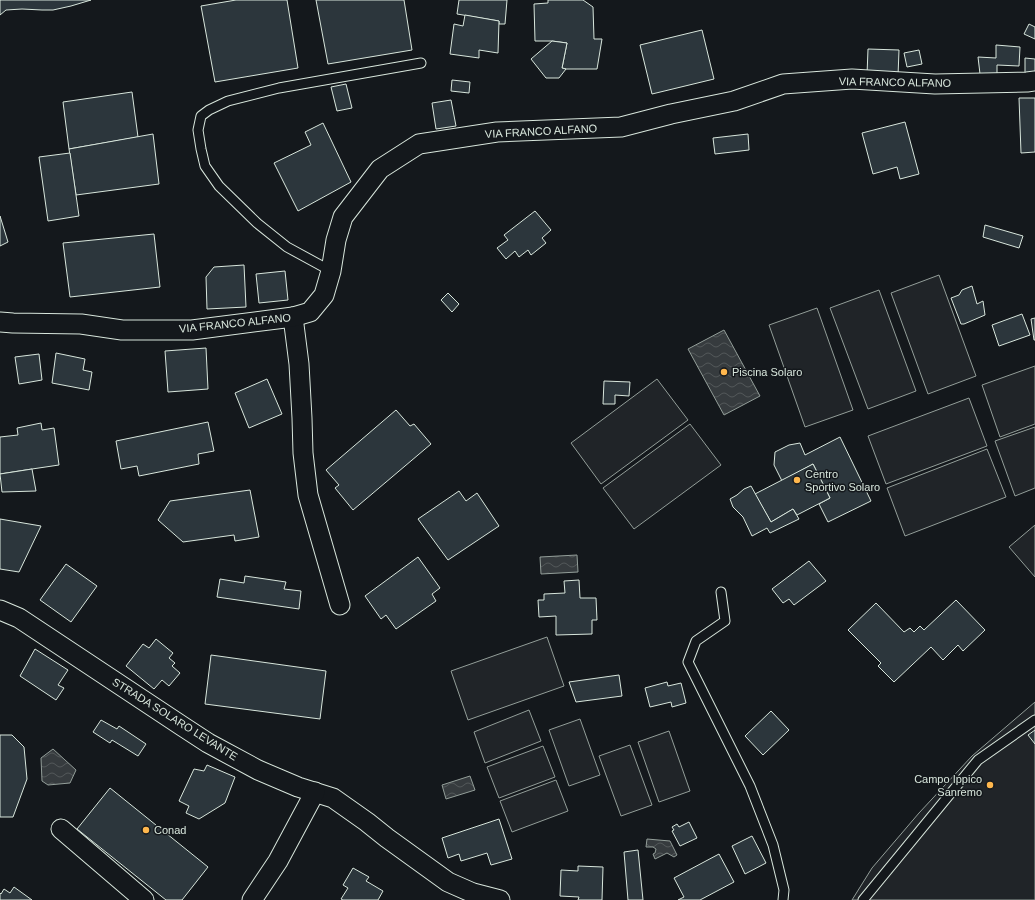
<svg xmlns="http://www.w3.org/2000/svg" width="1035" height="900" font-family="Helvetica,sans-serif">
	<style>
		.grass { fill: #202428; stroke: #939e99 }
		.water { fill: url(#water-waves); stroke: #939e99 }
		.building { fill: #2c363c; stroke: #d8e6dc }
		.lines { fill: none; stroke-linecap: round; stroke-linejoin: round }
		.service-casing { stroke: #d8e6dc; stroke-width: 11 }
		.minor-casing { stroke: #d8e6dc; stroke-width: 21 }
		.service { stroke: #14181c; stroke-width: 9 }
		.minor { stroke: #14181c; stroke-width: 19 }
		.poi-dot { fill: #ffb74d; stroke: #14181c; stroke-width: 1.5 }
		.labels { text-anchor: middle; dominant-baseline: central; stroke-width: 3; stroke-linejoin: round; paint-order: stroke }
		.street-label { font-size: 11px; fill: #d8e6dc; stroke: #14181c }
		.poi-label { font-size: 11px; fill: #d8e6dc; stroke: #14181c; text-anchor: start }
	</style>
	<defs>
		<pattern id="water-waves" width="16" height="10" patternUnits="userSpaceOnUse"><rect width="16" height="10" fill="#363b3e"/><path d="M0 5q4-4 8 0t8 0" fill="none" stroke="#525759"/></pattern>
	</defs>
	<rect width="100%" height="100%" fill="#14181c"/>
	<!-- grass -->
	<g class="grass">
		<polygon points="939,275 976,376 928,394 891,293"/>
		<polygon points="879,290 916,391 868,409 830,308"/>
		<polygon points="817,308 853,410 805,427 769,325"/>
		<polygon points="1035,366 1035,424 1000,437 982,385"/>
		<polygon points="657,379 688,420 601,484 571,443"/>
		<polygon points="969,398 987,446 886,484 868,436"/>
		<polygon points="690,424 721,465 634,529 603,488"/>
		<polygon points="1035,427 1035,488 1015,496 995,441"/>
		<polygon points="987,449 1006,497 905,536 887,488"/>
		<polygon points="1035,525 1035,577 1009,547"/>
		<polygon points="547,637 564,686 468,720 451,671"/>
		<polygon points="1035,702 1035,900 852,900 872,868 919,813 972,756"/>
		<polygon points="529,710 541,741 485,763 474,732"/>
		<polygon points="580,719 600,775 569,786 549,730"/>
		<polygon points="669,731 690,791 659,802 638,742"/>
		<polygon points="630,745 652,805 621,816 599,756"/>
		<polygon points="543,746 555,777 499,798 487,767"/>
		<polygon points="556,780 568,811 512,832 500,801"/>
	</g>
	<!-- water -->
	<g class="water">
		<polygon points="724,330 760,396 724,415 688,349"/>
		<polygon points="577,555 578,572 541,574 540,557"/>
		<polygon points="53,749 76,770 70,783 48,785 42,781 41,758"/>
		<polygon points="470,776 475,790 446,799 442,785"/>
		<polygon points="647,839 670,841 677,855 674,857 667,853 655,859 653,854 655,853 656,849 653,847 646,847"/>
	</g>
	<!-- building -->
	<g class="building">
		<polygon points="0,0 91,0 71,6 53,10 42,10 22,9 6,10 0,15"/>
		<polygon points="236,0 287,0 298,68 215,82 201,6"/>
		<polygon points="316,0 404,0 412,50 328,64"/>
		<polygon points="459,0 507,0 505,24 499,24 499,21 457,14"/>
		<polygon points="548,0 583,0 593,7 594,39 602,39 597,69 566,69 562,68 567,43 552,41 535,41 534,4 548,3"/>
		<polygon points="465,15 499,21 498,53 479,50 479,58 450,54 454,24 463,26"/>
		<polygon points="1029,24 1035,27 1035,39 1024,34"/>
		<polygon points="702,30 714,79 652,94 640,45"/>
		<polygon points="552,41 567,43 562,68 566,69 559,78 546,78 531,59"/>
		<polygon points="996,45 1020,47 1019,66 997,65 997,75 980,74 978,57 996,58"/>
		<polygon points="868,49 899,50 898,76 867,75"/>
		<polygon points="919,50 922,64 907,67 904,53"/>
		<polygon points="1025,58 1035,59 1035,75 1025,74"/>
		<polygon points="452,80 470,82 469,93 451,91"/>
		<polygon points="346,84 352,108 337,111 331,87"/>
		<polygon points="132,92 138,137 69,149 63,102"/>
		<polygon points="1019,98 1035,98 1035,152 1021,153"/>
		<polygon points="451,100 456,126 436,129 432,103"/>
		<polygon points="905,122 919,174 900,179 897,167 873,174 862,133"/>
		<polygon points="323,123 351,182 298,211 274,163 311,145 305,132"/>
		<polygon points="153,134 159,184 76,195 69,149"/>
		<polygon points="748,134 749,150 715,154 713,138"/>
		<polygon points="70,153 79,216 48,221 39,157"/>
		<polygon points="535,211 551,230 542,238 546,243 531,255 528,250 519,257 515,251 506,259 497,248 508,240 504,235"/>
		<polygon points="0,216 8,242 0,246"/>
		<polygon points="985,225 1023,236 1019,248 983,237"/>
		<polygon points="154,234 160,287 70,297 63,243"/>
		<polygon points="244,265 246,307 207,309 206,277 214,267"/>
		<polygon points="285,271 288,300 259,303 256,274"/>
		<polygon points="972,286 977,304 983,301 985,315 964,324 961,324 951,298 959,295 962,290"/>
		<polygon points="448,293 459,304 452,312 441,300"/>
		<polygon points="1022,314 1030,335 999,346 992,325"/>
		<polygon points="1035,318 1035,340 1034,340 1031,319"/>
		<polygon points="206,348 208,389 168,392 165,351"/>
		<polygon points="56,353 85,359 83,370 92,372 89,390 52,383"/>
		<polygon points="39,354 42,380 19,384 15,357"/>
		<polygon points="267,379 282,414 249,428 235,393"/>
		<polygon points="604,381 630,382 629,396 615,395 615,404 603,404"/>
		<polygon points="396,410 410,426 414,424 431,444 353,510 335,488 339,485 326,470"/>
		<polygon points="208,422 214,451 198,454 199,464 139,476 137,466 121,469 116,441"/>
		<polygon points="41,423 42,430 54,428 59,465 32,469 0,474 0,437 18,435 17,428"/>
		<polygon points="840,437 871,501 828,522 819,504 830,498 813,464 782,481 774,465 775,452 789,445 800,443 805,455"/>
		<polygon points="813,464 830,498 797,515 793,509 771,522 755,494"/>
		<polygon points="32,469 36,491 2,492 0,474"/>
		<polygon points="751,486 771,522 793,509 799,519 770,533 767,528 752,536 743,517 733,507 730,499 737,495 744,489"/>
		<polygon points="250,490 259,537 235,541 234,535 183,542 158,520 170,501"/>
		<polygon points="459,491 466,501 477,493 499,526 448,560 418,519"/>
		<polygon points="0,519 41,526 19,572 0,569"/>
		<polygon points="418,557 440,588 432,594 436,601 396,629 386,615 381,619 365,596"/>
		<polygon points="809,561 826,581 794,605 789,599 783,603 772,589"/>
		<polygon points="66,564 97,586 71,622 40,600"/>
		<polygon points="245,576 286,582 284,589 301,591 299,609 217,597 220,579 244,583"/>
		<polygon points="579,580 580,598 596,598 597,620 592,620 592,634 556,635 556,616 539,617 538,600 544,600 544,594 565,593 564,581"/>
		<polygon points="956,600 985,630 963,651 958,645 943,660 931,647 894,682 878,666 881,663 848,630 876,603 904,632 910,628 914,632 920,626 924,630"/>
		<polygon points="156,639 173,653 169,658 175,663 172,666 180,673 169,686 162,680 154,689 126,666 143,644 149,648"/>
		<polygon points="35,649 68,670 58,685 64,688 56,700 20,676"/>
		<polygon points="211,655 326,671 320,719 205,704"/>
		<polygon points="619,675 622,696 576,702 569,682"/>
		<polygon points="667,682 668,686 681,683 686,703 672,707 671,702 650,707 645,688"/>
		<polygon points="771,711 789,730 763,755 745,736"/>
		<polygon points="101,720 117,729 119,726 146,744 138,756 112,740 110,743 93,732"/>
		<polygon points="1035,730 1035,744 1028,735"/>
		<polygon points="0,735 12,735 24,747 27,779 13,817 0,817"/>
		<polygon points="207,765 235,777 225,803 199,819 186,813 189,806 179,801 194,769 204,771"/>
		<polygon points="110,788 208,867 182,900 166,900 77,829"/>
		<polygon points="499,819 512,859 491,865 487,853 461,861 459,854 448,858 442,838"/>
		<polygon points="689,822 697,838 680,846 672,831 674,830 672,827 677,824 679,827"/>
		<polygon points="752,836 766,863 745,874 732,846"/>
		<polygon points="638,850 643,900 628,900 624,852"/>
		<polygon points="719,854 734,882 700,900 678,900 684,897 674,878"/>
		<polygon points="578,866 603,867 602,900 578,900 579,897 560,896 561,870 578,871"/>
		<polygon points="353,868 369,877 366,881 383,891 378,900 343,900 341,899 348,888 343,885"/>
		<polygon points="14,887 32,900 0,900 0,893 1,894 4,889 10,893"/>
	</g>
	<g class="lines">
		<defs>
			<g id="service">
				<polyline points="331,271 287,247 257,223 219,186 205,166 201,149 198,130 201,116 209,110 228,101 279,88 421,63"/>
				<polyline points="721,592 725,621 696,641 688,662 750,786 773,845 784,890 783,900"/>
				<polyline points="863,900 978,760 1035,720"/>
			</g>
			<g id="minor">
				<polyline points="293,317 299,364 302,418 303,453 308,495 340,605"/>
				<polyline points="0,322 13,323 81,324 122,330 192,330 293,317 310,312 324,295 331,271 336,240 343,217 380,169 419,144 497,132 621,127 671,114 734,101 783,84 852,79 935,84 1027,82 1035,81"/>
				<polyline points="0,610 19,618 182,726 208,743 258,770 298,787 333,798 367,822 387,838 448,882 473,893 500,900"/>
				<polyline points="61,829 144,900"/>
				<polyline points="252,900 278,861 315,792"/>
			</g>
		</defs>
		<!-- service casing -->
		<use href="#service" class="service-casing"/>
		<!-- minor casing -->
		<use href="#minor" class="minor-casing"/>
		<!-- service -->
		<use href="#service" class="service"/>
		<!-- minor -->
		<use href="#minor" class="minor"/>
	</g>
	<!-- markers -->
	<g class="poi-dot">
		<circle cx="724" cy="372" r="4"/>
		<circle cx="797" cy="480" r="4"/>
		<circle cx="990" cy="785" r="4"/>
		<circle cx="146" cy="830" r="4"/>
	</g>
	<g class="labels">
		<!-- street labels -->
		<g class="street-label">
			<text transform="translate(895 82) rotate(1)">VIA FRANCO ALFANO</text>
			<text transform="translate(541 131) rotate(-3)">VIA FRANCO ALFANO</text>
			<text transform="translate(235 323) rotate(-6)">VIA FRANCO ALFANO</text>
			<text transform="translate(175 719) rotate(32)">STRADA SOLARO LEVANTE</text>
		</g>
		<!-- poi labels -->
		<g class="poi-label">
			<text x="732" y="372">Piscina Solaro</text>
			<text x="805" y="474">Centro<tspan x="805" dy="13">Sportivo Solaro</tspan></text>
			<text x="982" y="779" text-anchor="end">Campo Ippico<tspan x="982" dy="13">Sanremo</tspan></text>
			<text x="154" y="830">Conad</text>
		</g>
	</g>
</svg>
